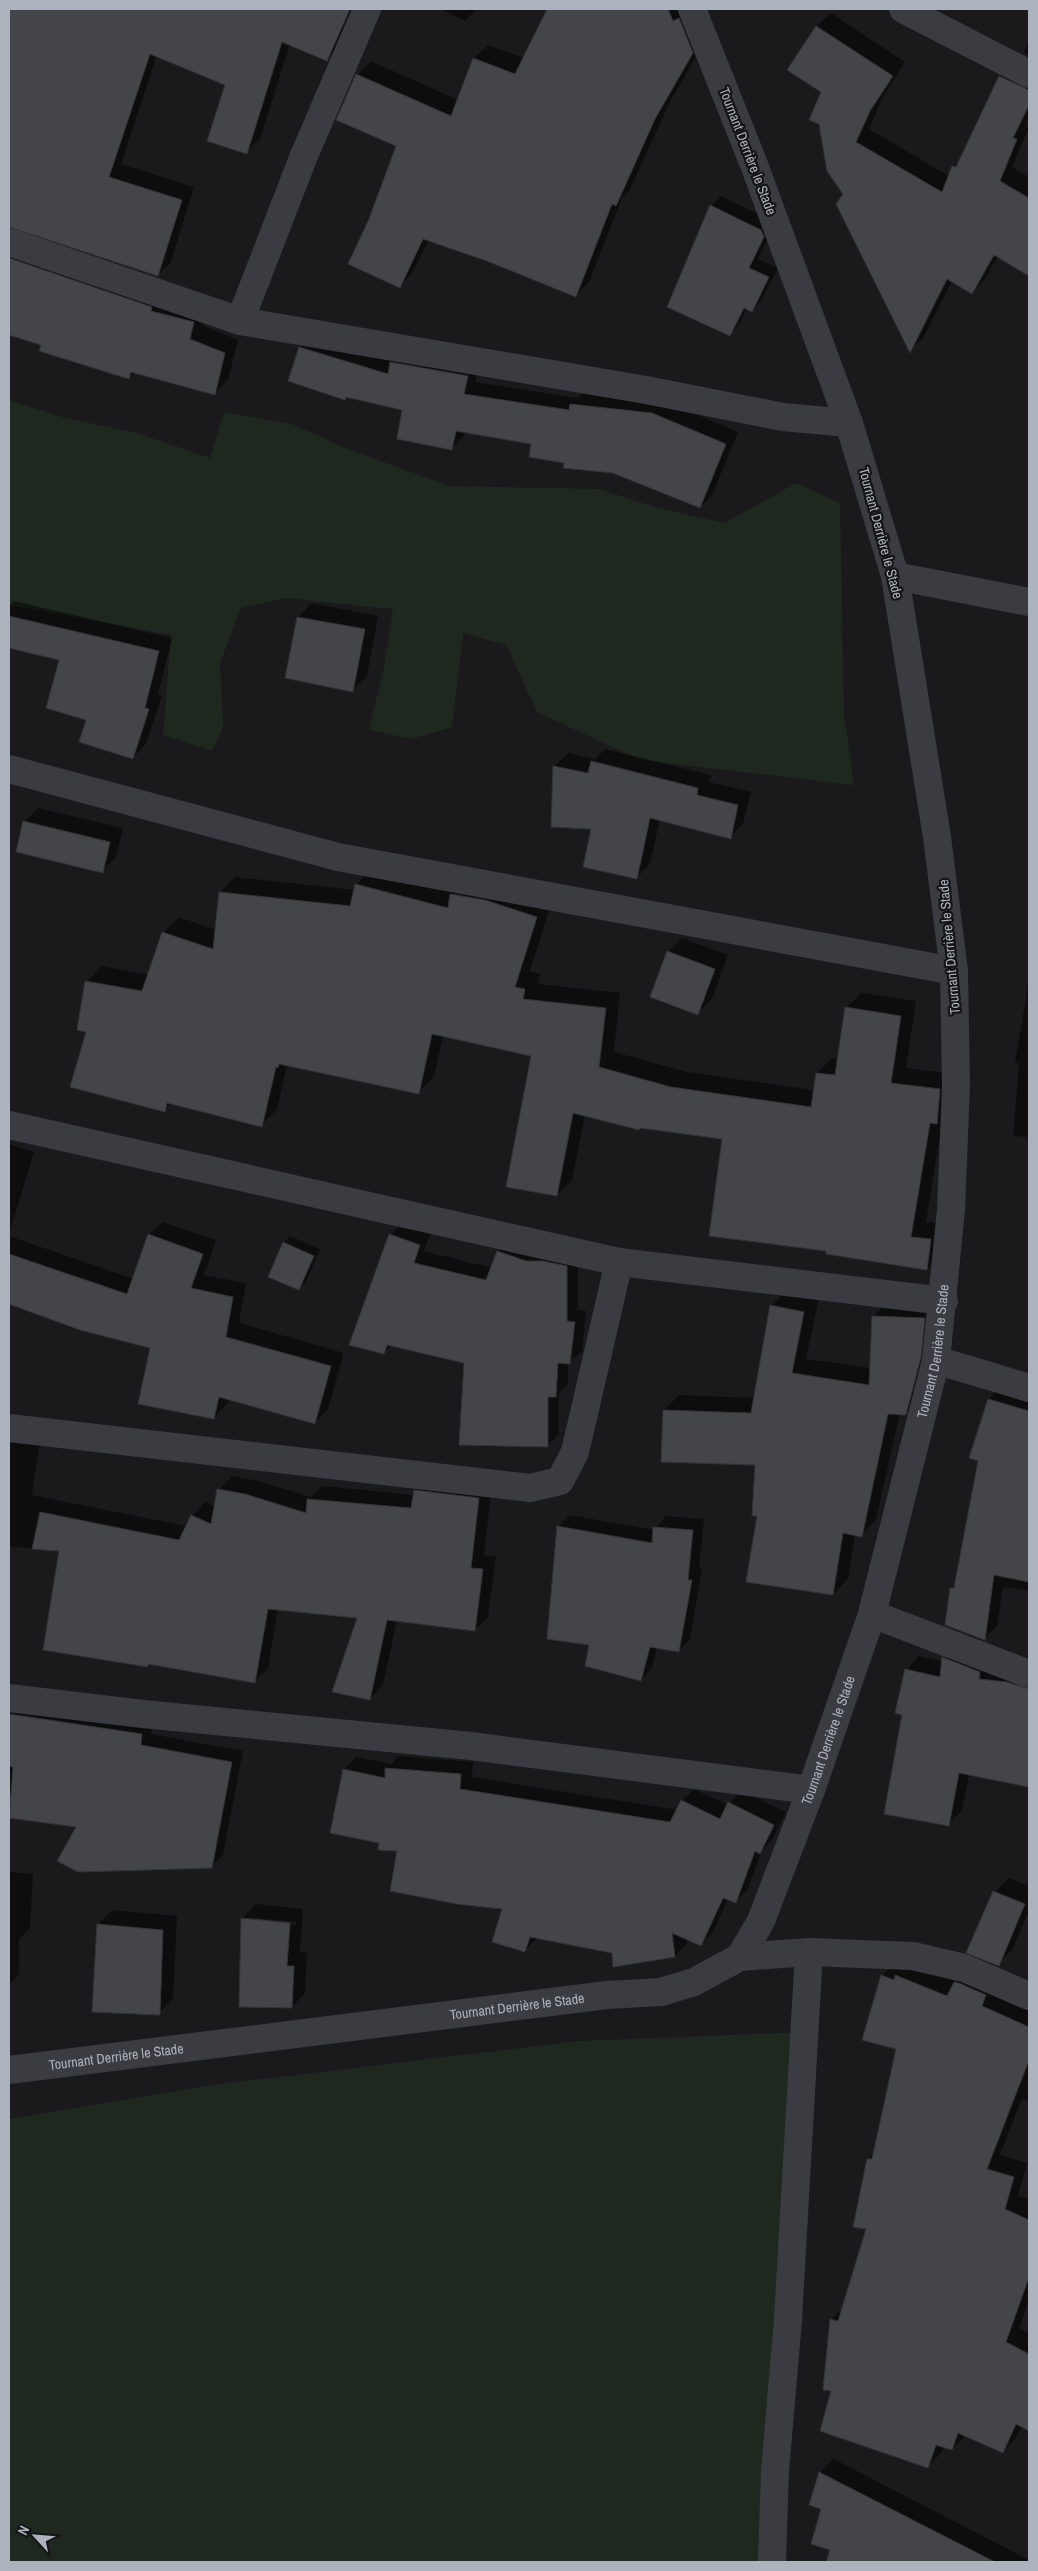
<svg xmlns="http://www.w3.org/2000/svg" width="1038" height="2571" font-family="'Archivo Narrow',sans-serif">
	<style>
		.green { fill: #1f281f }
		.shadow { fill: #0007; fill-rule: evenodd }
		.building { fill: #444549; stroke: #343438 }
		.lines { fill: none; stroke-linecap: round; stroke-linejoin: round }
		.minor { stroke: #3a3c42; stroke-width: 28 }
		.tertiary { stroke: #3a3c42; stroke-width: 28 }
		.labels { text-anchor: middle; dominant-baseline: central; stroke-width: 4.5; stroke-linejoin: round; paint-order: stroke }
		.street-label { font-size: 14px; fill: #acb3bc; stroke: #151517 }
	</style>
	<rect width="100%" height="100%" fill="#1a1a1c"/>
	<!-- green -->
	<g class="green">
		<polygon points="9,400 62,417 140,434 210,458 224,412 292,424 350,450 450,486 599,489 658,508 725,523 796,483 840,503 844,713 854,785 640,760 537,712 506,645 463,633 452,727 412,739 369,730 383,672 393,609 286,598 241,608 220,663 223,727 212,751 163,735 171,635 9,605"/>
		<polygon points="808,2032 770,2562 9,2562 9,2119 212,2085 578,2041"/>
	</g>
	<!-- shadow -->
	<g class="shadow">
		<polygon points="9,9 356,9 340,46 327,59 290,44 260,139 246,152 227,85 157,55 121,164 194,187 171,262 158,275 9,226"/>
		<polygon points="441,9 477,9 465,21"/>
		<polygon points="549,9 694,9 706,38 669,104 629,191 622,198 589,282 575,296 487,260 429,240 413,272 400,286 371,219 398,146 357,75 371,61 458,100 474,58 488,45 524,58"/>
		<polygon points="831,13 905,62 883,97 869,129 949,176 953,167 962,158 1000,77 1013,63 1029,71 1029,117 1026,124 1029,128 1012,167 1029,177 1029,274 998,256 985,279 972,292 952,281 923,338 910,350 845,194 822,92 789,69 817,26"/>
		<polygon points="1029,42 1029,56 1024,52"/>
		<polygon points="721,196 770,220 773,227 758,259 778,268 761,301 752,310 747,308 739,325 730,334 668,307 711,206"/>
		<polygon points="9,236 207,309 202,325 238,340 228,380 215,393 135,372 129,378 9,333"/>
		<polygon points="312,335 479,363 475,382 578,398 583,392 665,401 738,432 712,495 700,507 614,472 565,462 533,443 465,431 464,436 451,449 404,409 347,396 345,399 300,348"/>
		<polygon points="14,601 172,638 158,694 162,696 146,744 132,758 60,659 9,647 9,606"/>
		<polygon points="312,603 378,616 367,676 353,690 287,677 298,617"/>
		<polygon points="605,749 711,775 709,782 751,792 743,824 730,837 660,819 650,864 637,877 593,828 552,826 555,766 568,753 595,759"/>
		<polygon points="38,808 123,828 116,857 102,871 24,822"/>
		<polygon points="372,869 552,901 530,971 540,974 538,984 620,993 614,1052 687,1072 814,1090 817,1073 832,1058 838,1059 846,1008 861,993 916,1001 906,1068 955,1074 943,1116 926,1222 945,1224 942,1254 927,1269 828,1250 724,1138 585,1115 572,1180 557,1195 533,1055 443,1035 434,1077 418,1092 287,1065 277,1110 261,1125 172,1103 164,1111 88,1031 87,982 102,966 149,975 163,933 179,917 216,930 220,893 235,877 355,890 356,885"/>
		<polygon points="682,938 728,955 712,999 698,1013 668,952"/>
		<polygon points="1029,980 1029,1137 1013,1136 1019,1063 1015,1063"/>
		<polygon points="9,1144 34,1152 9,1234"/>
		<polygon points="163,1222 216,1240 204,1275 246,1283 239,1323 344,1353 328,1409 315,1423 229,1399 227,1404 214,1418 151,1347 80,1329 9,1303 9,1236 134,1279 149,1235"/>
		<polygon points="402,1223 431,1233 424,1251 492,1268 498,1251 510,1240 578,1255 578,1310 586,1311 582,1351 568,1362 568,1384 559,1393 559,1434 548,1446 466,1363 392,1345 384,1353 391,1235"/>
		<polygon points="290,1236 320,1249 306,1282 299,1288 284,1242"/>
		<polygon points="786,1291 819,1297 806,1359 871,1368 873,1317 888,1301 933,1303 920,1350 932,1354 921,1398 906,1413 900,1413 876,1520 861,1535 855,1534 848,1579 833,1594 758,1515 756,1464 664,1410 679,1395 755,1398 771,1306"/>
		<polygon points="1002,1386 1029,1395 1029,1591 1003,1587 997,1626 984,1639 951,1588 956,1583 989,1399"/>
		<polygon points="9,1424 41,1433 32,1495 187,1526 192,1516 205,1502 215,1507 219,1490 232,1476 258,1481 311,1497 322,1486 415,1495 415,1491 429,1477 492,1485 484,1555 496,1556 488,1617 475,1630 397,1620 383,1685 370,1699 359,1617 278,1609 268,1668 255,1681 149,1663 147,1666 60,1549 9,1547"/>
		<polygon points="570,1515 654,1530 666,1516 704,1519 699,1569 702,1569 690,1639 679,1651 657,1647 652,1668 641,1680 591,1644 549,1638 559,1526"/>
		<polygon points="956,1645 1029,1672 1029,1786 969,1774 962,1811 948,1824 903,1714 906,1670 919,1656 943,1661"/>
		<polygon points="9,1701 153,1723 151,1734 243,1751 223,1855 211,1867 78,1826 9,1817"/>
		<polygon points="399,1756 473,1762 472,1777 678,1810 682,1801 694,1789 728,1805 741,1791 786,1812 772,1840 762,1850 748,1889 735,1902 728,1899 713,1932 700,1944 687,1938 687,1944 675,1956 613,1952 538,1937 525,1950 504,1908 380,1842 344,1770 356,1757 391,1764"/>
		<polygon points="9,1872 33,1874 30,1928 19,1939 19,1974 9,1985"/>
		<polygon points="1009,1878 1029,1886 1029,1911 1012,1950 998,1964 995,1892"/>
		<path d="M256,1904L303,1909L300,1952L307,1953L305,1993L292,2007L243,1918ZM254,1918L296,1922V1925L254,1920Z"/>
		<polygon points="112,1910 177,1916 173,1999 159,2013 94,2011 98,1924"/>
		<polygon points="895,1962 910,1962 957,1981 969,1969 1029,2007 1029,2102 1022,2098 1000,2155 1027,2163 1018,2196 1029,2200 1029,2300 1019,2328 1029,2333 1029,2419 1021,2427 1016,2438 1003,2452 966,2435 952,2449 944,2446 942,2452 928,2466 832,2390 831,2320 843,2308 867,2229 868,2159 875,2153 897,2048 882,1976"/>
		<polygon points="834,2459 1029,2560 1029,2562 827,2562 832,2550 823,2508 810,2504 820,2472"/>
	</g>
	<!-- building -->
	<g class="building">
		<polygon points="9,9 350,9 327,61 282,42 247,154 207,141 225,85 150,54 109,177 182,200 158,276 9,227"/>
		<polygon points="547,9 668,9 673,21 679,18 693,53 655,119 616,206 612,204 576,297 487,261 423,239 400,288 348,264 369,219 396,146 336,120 356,74 451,116 473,58 515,74"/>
		<polygon points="816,26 893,76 870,111 856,142 942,192 952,166 956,167 999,76 1029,90 1029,105 1013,138 1017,139 1000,181 1029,198 1029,276 994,255 972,294 947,279 910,353 836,204 843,194 827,171 819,124 809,120 821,92 787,70"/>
		<polygon points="710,205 761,230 764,237 749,268 769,277 752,312 744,308 730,336 667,307"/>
		<polygon points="9,258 152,307 151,311 194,322 190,339 225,353 215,395 131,372 129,379 39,351 41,345 9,335"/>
		<polygon points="299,347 388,374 390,362 468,376 464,394 569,410 570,404 652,413 726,444 700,508 613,473 563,468 564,463 529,457 531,444 456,431 452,450 397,439 402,410 346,397 345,400 288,381"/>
		<polygon points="9,616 159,651 145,708 149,709 133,759 79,742 86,720 46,708 59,660 9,648"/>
		<polygon points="297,617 365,629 353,692 285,678"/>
		<polygon points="591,761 698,788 697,795 738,805 731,839 650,818 637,879 583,867 591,829 551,827 553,766 588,773"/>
		<polygon points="23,821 110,842 103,873 16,852"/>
		<polygon points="355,884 448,908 450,894 485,900 537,917 515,987 525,989 523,999 606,1008 599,1067 671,1087 811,1107 816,1073 835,1075 845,1007 901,1016 891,1083 940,1089 937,1124 930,1123 911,1237 931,1239 927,1270 826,1254 826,1251 709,1236 722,1139 640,1128 639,1130 573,1113 557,1196 506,1187 531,1056 432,1034 419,1094 279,1064 278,1068 276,1067 262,1127 167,1103 165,1112 70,1087 86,1032 77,1030 85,981 142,991 162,932 213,949 219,892 350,906"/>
		<polygon points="667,951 715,969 698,1015 650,997"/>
		<polygon points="148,1234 203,1254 191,1288 233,1297 226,1337 331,1366 315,1424 219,1397 214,1419 138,1404 150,1348 80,1330 9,1304 9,1254 127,1294"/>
		<polygon points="389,1234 420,1245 414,1263 486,1280 497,1251 526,1261 543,1261 567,1266 567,1321 575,1322 570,1364 558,1363 556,1397 548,1397 548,1447 459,1445 464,1363 387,1345 384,1354 349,1345"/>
		<polygon points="283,1242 314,1256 299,1290 268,1277"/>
		<polygon points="770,1305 804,1312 792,1373 869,1385 872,1316 925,1318 921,1357 906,1415 888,1414 862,1537 843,1533 833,1595 746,1582 757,1516 752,1516 755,1465 661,1462 663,1410 751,1413"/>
		<polygon points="988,1399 1029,1411 1029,1582 994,1575 985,1640 945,1625 950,1588 954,1588 978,1461 969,1458"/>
		<polygon points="217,1489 245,1494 306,1513 307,1499 411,1508 414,1490 479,1498 471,1568 483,1569 475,1631 387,1620 370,1700 332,1692 357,1618 268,1609 255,1683 148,1664 148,1667 43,1650 59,1551 32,1549 40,1512 179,1540 191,1515 211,1524"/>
		<polygon points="557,1526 652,1543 653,1527 693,1530 688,1580 692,1580 679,1652 650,1647 641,1681 585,1666 589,1645 547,1639"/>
		<polygon points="942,1657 980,1672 979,1679 1007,1682 1029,1689 1029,1787 959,1773 949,1826 884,1814 902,1715 895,1713 905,1669 940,1677"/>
		<polygon points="9,1714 142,1734 141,1745 232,1762 212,1868 78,1872 57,1861 76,1827 9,1818 13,1767 9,1766"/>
		<polygon points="385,1768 461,1774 460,1789 670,1822 681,1800 720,1819 728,1802 774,1825 760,1854 755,1851 736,1903 723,1898 701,1946 672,1933 675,1957 613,1967 612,1953 530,1937 525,1952 492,1942 502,1909 457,1904 390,1891 397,1851 378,1850 379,1843 330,1833 343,1769 385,1778"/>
		<polygon points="993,1891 1025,1904 999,1966 966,1953"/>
		<polygon points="241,1918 290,1923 287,1966 294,1966 292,2008 239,2007"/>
		<polygon points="97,1924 163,1930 160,2015 92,2012"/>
		<polygon points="881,1975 894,1980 895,1975 947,1996 954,1982 959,1983 986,1995 982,2006 1029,2027 1029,2060 987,2169 1014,2177 1005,2209 1029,2220 1029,2277 1006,2342 1029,2354 1029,2431 1016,2424 1003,2453 958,2433 952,2450 936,2445 928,2468 820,2431 831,2391 823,2390 830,2319 838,2321 866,2229 853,2227 867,2159 872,2159 896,2049 862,2040"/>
		<polygon points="819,2472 995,2562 826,2562 830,2550 811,2544 821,2509 809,2505"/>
	</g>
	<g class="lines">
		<!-- minor -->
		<g class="minor">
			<polyline points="903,9 1029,74"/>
			<polyline points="9,242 240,321 646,390 783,417 849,423"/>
			<polyline points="240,321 303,158 367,9"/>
			<polyline points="895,576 1029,602"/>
			<polyline points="9,769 338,857 954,971"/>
			<polyline points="9,1125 619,1262 944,1301"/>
			<polyline points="936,1360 1029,1388"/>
			<polyline points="9,1428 530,1488 560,1481 575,1452 619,1262"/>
			<polyline points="872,1614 1029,1674"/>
			<polyline points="9,1698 143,1714 471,1746 811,1790"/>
			<polyline points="740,1957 809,1952 913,1956 964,1968 1029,1996"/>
			<polyline points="772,2562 775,2471 788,2320 809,1952"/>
		</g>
		<!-- tertiary -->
		<path class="tertiary" id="s1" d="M9,2070L607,1995L661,1992L694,1982L740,1957L761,1921L811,1790L872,1614L936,1360L951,1210L956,1086L954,971L937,837L895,576L849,423L753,162L692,9"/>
	</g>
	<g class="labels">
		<!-- street labels -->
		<g class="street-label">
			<text transform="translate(748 151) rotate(69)">Tournant Derrière le Stade</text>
			<text transform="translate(881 533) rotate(75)">Tournant Derrière le Stade</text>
			<text transform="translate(949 947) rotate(-95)">Tournant Derrière le Stade</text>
			<text stroke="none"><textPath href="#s1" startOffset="1382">Tournant Derrière le Stade</textPath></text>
			<text stroke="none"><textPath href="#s1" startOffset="978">Tournant Derrière le Stade</textPath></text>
			<text stroke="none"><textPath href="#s1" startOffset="512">Tournant Derrière le Stade</textPath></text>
			<text stroke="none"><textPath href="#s1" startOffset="108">Tournant Derrière le Stade</textPath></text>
		</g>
	</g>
	<!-- border -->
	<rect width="1038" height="2571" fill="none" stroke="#acb3bc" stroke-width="20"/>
	<!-- north arrow -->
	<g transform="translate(35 2536) rotate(296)" stroke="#151517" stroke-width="4" paint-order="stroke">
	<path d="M0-4L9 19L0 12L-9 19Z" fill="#acb3bc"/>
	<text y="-8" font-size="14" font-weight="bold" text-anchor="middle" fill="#acb3bc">N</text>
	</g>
</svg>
